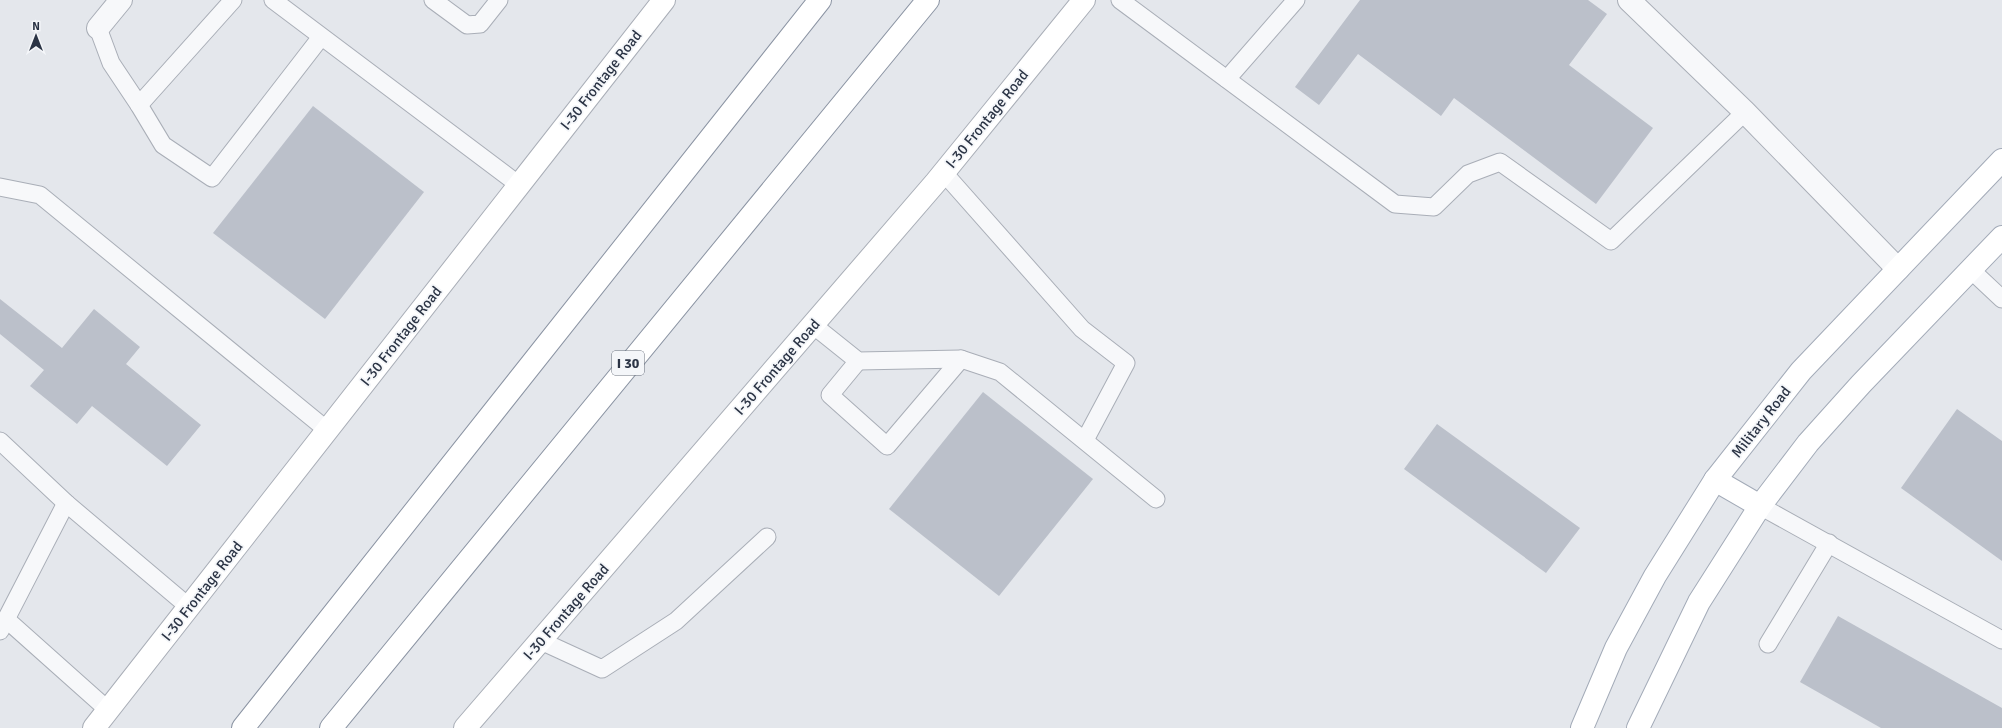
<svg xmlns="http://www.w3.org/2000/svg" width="2002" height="728" font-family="Signika,sans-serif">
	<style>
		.building { fill: #bbc0ca }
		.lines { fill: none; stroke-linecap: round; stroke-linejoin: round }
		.service-casing { stroke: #a9aeb7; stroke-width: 19 }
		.minor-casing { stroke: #a9aeb7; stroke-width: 24 }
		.secondary-casing { stroke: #a9aeb7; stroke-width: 24 }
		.primary-casing { stroke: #a3abb8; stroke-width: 24 }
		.motorway-casing { stroke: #8b94a3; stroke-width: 24 }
		.service { stroke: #f7f8fa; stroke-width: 17 }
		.minor { stroke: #f7f8fa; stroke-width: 22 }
		.secondary { stroke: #fff; stroke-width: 22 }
		.primary { stroke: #fff; stroke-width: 22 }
		.motorway { stroke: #fff; stroke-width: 22 }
		.labels { text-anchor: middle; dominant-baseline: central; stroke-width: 3.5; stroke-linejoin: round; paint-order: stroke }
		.shield { fill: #f4f6f9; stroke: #676e7b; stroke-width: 1 }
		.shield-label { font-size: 14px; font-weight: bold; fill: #2b3445 }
		.street-label { font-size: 15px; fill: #2b3445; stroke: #f4f6f9 }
	</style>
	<rect width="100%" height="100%" fill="#e4e7ec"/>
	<!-- building -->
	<g class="building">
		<polygon points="1360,0 1588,0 1607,14 1569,65 1653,128 1596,204 1454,98 1441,116 1358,54 1319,105 1295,87"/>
		<polygon points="313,106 424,192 325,319 213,233"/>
		<polygon points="0,299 62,348 94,309 140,347 126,364 201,425 167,466 92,406 77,424 30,386 44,370 0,334"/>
		<polygon points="983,392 1093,479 999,596 889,509"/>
		<polygon points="1957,409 2002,441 2002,561 1901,488"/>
		<polygon points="1437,424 1580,528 1546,573 1404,469"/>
		<polygon points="1838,616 2002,708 2002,728 1881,728 1800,682"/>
	</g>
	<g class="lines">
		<defs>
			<g id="service">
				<polyline points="273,0 519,185"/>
				<polyline points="433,0 467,25 480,24 499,0"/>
				<polyline points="1120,0 1395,204 1434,207 1468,174 1500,162 1611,241 1745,112"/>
				<polyline points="98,28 111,63 139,105 163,145 212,178 321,37"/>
				<polyline points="1227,79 1296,0"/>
				<polyline points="139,105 233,0"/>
				<polyline points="944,173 1082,329 1126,363 1085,440"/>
				<polyline points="0,187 40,195 327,430"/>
				<polyline points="1970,269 2002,299"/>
				<polyline points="813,325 858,361 961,359 1000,372 1156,499"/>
				<polyline points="858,361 830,395 887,446 961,359"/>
				<polyline points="0,441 66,503 189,607"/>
				<polyline points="1760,506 2002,640"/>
				<polyline points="6,619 108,710"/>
				<polyline points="0,631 66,503"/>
				<polyline points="541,641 602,669 676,621 767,537"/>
				<polyline points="1768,644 1829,543"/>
			</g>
			<g id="minor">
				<polyline points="1629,0 1745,112 1898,269"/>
				<polyline points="98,28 121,0"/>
			</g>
			<g id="secondary">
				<polyline points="94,728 664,0"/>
				<polyline points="465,728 936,182 1084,0"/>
			</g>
			<g id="primary">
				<polyline points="1715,480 1760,506"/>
				<polyline points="1582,728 1616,648 1655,576 1715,480 1801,371 2002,160"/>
				<polyline points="1638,728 1699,602 1760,506 1808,443 1861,384 2002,237"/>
			</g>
			<g id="motorway">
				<polyline points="243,728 820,0"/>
				<polyline points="331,728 928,0"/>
			</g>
		</defs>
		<!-- service casing -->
		<use href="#service" class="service-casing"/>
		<!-- minor casing -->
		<use href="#minor" class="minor-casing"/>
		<!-- secondary casing -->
		<use href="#secondary" class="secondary-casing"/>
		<!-- primary casing -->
		<use href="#primary" class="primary-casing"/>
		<!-- motorway casing -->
		<use href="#motorway" class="motorway-casing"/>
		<!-- service -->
		<use href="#service" class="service"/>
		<!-- minor -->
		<use href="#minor" class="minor"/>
		<!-- secondary -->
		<use href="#secondary" class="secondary"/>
		<!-- primary -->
		<use href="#primary" class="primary"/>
		<!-- motorway -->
		<use href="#motorway" class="motorway"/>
	</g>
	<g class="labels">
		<!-- shield labels -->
		<rect class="shield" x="612" y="351" width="32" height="24" rx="3"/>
		<g class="shield-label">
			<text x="628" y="363">I 30</text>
		</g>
		<!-- street labels -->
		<g class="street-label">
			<text transform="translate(601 80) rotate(-52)">I-30 Frontage Road</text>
			<text transform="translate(987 119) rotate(-51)">I-30 Frontage Road</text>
			<text transform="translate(401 336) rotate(-52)">I-30 Frontage Road</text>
			<text transform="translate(777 367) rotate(-49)">I-30 Frontage Road</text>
			<text transform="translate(1761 422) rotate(-52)">Military Road</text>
			<text transform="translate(202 591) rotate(-52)">I-30 Frontage Road</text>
			<text transform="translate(566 612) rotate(-49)">I-30 Frontage Road</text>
		</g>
	</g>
	<!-- north arrow -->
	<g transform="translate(36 36)" stroke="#f4f6f9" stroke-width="3" paint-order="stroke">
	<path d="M0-3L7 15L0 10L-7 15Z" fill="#2b3445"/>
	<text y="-6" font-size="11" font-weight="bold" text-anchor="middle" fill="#2b3445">N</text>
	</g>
</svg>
